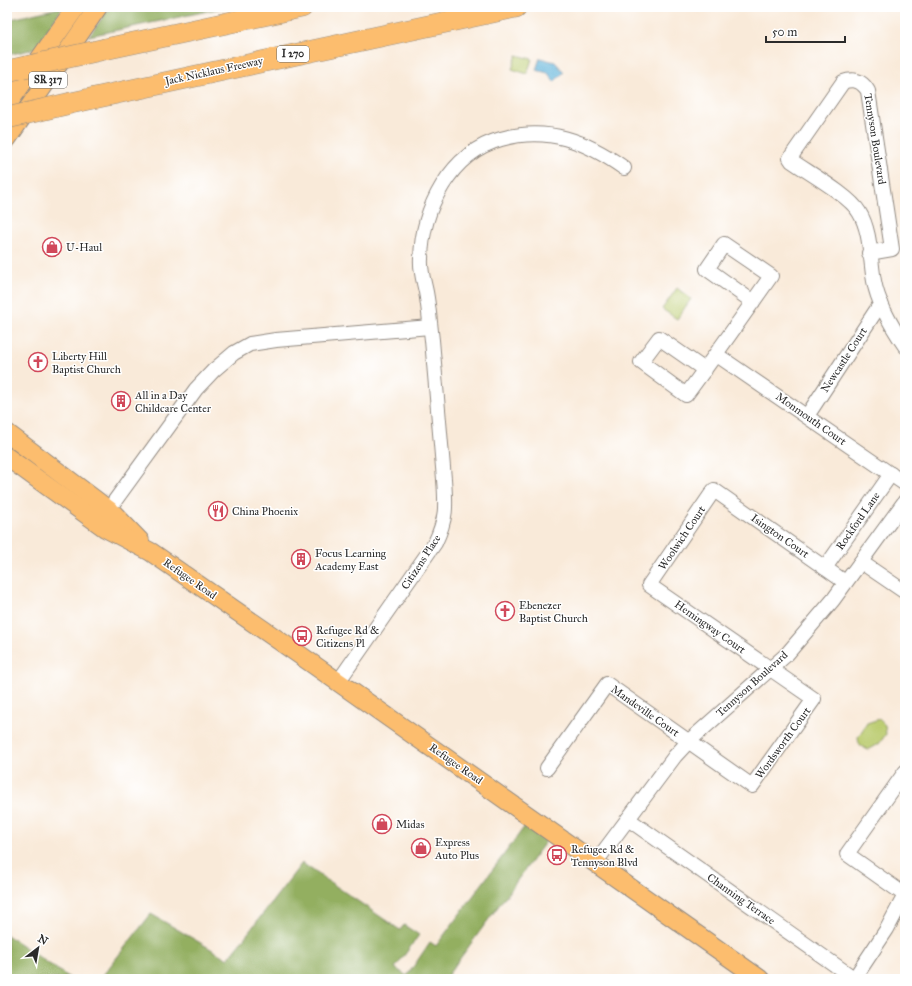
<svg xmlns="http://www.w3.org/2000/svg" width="912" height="986" font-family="'IM FELL Great Primer',serif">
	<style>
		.green { fill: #bacb6d; stroke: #727b4c }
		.forest { fill: #93af60; stroke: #5f6d46 }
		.water { fill: #5cb1d8; stroke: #446e82 }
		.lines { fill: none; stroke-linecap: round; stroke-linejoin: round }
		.minor-casing { stroke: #928a82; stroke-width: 16 }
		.major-casing { stroke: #928a82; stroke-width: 20 }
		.highway-casing { stroke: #928a82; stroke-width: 22 }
		.minor { stroke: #fff; stroke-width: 14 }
		.major { stroke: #fcbd6e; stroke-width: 18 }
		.highway { stroke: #fcbd6e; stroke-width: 21 }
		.highway-bridge-casing { stroke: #928a82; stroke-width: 22; stroke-linecap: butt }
		.highway-bridge { stroke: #fcbd6e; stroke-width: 21 }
		.labels { text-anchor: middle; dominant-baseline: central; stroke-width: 3; stroke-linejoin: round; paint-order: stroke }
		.shield { fill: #fff; stroke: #6b6b6b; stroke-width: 1 }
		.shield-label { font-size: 10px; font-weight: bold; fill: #2b2b2b }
		.street-label { font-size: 11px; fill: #2b2b2b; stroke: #fff }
		.poi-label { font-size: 11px; fill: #2b2b2b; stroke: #fff; text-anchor: start }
	</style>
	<rect width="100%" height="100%" fill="#fff"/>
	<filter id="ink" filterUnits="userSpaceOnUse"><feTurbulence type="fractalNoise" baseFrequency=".025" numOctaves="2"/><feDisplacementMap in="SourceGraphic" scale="8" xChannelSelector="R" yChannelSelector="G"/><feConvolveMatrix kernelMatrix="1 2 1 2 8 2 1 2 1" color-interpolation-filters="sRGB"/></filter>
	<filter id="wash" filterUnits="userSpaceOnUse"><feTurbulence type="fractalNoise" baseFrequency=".012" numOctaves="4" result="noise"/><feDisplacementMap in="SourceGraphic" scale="16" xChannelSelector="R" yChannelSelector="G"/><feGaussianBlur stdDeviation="0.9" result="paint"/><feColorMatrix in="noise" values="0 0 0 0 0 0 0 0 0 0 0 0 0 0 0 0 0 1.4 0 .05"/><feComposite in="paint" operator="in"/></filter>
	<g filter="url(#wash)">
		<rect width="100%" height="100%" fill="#f9ead9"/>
		<!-- green -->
		<g class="green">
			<polygon points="517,55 532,59 527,74 512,69"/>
			<polygon points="677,288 691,299 677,319 662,309"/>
			<polygon points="879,719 885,725 886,734 879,744 868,750 859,745 858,737 867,723"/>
		</g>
		<!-- forest -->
		<g class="forest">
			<polygon points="63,7 35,49 7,55 7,20"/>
			<polygon points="110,7 227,7 89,36"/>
			<polygon points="525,826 546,841 445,979 100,979 151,914 228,959 302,863 400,930 404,925 419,935 395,968 407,976 430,942 436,946"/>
			<polygon points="7,935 71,979 7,979"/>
		</g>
		<!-- water -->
		<polygon class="water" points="540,58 555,62 564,72 554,82 548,73 536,70"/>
	</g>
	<g filter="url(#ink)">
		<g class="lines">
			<defs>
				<g id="minor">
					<path d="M869,253L892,249L868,91C862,81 854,78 843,82L790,158L792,161C809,173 850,196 859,212C871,231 870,259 874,281C878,304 892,327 905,346"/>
					<polyline points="717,355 905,484"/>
					<path d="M705,370L659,338L641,362L686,395C715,356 743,316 771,276L724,244L707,269L753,302"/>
					<polyline points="807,416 881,303"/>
					<polyline points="103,517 196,389 214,370 234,353 250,344 276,340 430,327"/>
					<polyline points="861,562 905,592"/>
					<polyline points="825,568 891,474"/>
					<path d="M338,682L435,543C447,518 446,506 444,479C440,433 436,387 432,340C430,324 429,308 426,292C424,282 420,270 421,259C422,209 450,153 501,139C548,126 586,141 624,168"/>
					<polyline points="547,768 607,684 752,786 814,699 649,585 714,490 845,582"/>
					<polyline points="905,772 847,854 905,895"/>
					<polyline points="628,819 855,979"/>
					<polyline points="595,863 675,756 688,742 787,654 833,600 905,501"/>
					<polyline points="854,979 887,929 905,895"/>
				</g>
				<g id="major">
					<polyline points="7,105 76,7"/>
					<polyline points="7,139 98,7"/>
					<polyline points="7,433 114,514 140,541"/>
					<polyline points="7,457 105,528 151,552 297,653 760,979"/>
				</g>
				<g id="highway">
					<polyline points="105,49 302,7"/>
					<polyline points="71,103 516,7"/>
				</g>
			</defs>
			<!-- minor casing -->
			<use href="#minor" class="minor-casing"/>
			<!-- major casing -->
			<use href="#major" class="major-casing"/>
			<!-- highway casing -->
			<use href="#highway" class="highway-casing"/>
			<!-- minor -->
			<use href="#minor" class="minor"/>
			<!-- major -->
			<use href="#major" class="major"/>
			<!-- highway -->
			<use href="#highway" class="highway"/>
			<defs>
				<g id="highway-bridge">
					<polyline points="7,71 105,49"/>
					<polyline points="7,118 71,103"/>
				</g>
			</defs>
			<!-- highway-bridge casing -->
			<use href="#highway-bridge" class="highway-bridge-casing"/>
			<!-- highway-bridge -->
			<use href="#highway-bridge" class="highway-bridge"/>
		</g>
	</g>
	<!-- icons -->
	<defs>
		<symbol id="shop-ring" viewBox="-11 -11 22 22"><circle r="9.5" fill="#fff" stroke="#d1495b" stroke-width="1.5"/><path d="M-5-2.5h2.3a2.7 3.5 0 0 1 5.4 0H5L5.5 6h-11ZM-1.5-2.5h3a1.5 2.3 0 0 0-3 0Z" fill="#d1495b"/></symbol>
		<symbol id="church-ring" viewBox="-11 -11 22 22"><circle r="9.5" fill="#fff" stroke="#d1495b" stroke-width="1.5"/><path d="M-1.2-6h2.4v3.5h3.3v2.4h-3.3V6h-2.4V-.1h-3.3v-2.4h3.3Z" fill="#d1495b"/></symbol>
		<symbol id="building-ring" viewBox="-11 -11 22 22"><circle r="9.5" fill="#fff" stroke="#d1495b" stroke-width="1.5"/><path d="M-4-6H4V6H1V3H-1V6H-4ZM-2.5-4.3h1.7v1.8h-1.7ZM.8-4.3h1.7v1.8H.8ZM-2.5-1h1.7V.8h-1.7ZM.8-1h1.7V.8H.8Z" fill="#d1495b"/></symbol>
		<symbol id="restaurant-ring" viewBox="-11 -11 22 22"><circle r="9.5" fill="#fff" stroke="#d1495b" stroke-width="1.5"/><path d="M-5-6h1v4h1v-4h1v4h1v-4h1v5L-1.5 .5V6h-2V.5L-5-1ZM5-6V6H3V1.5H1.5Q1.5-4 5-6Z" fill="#d1495b"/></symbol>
		<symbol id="bus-ring" viewBox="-11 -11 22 22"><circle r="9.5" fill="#fff" stroke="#d1495b" stroke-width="1.5"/><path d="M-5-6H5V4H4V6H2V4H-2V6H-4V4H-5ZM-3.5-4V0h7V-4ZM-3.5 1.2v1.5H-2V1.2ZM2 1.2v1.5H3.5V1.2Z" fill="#d1495b"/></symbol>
	</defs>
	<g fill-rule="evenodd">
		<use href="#shop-ring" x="41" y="236" width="22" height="22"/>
		<use href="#church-ring" x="27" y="351" width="22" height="22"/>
		<use href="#building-ring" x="110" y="390" width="22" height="22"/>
		<use href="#restaurant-ring" x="207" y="500" width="22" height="22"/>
		<use href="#building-ring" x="290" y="548" width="22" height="22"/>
		<use href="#church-ring" x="494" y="600" width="22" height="22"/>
		<use href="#bus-ring" x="291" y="625" width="22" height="22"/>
		<use href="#shop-ring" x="371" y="813" width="22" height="22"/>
		<use href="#shop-ring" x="410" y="837" width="22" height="22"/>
		<use href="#bus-ring" x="546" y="844" width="22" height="22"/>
	</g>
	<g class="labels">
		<!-- shield labels -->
		<g class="shield">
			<rect x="277" y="46" width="32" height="16" rx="3"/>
			<rect x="29" y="72" width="38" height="16" rx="3"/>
		</g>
		<g class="shield-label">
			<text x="293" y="54">I 270</text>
			<text x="48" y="80">SR 317</text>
		</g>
		<!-- street labels -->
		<g class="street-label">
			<text transform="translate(214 71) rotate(-12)">Jack Nicklaus Freeway</text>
			<text transform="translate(875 139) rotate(81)">Tennyson Boulevard</text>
			<text transform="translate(844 360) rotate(-57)">Newcastle Court</text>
			<text transform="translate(811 419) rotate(35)">Monmouth Court</text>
			<text transform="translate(858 521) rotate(-55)">Rockford Lane</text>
			<text transform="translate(780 536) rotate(35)">Isington Court</text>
			<text transform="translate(682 538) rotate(-56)">Woolwich Court</text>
			<text transform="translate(421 562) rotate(-57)">Citizens Place</text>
			<text transform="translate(190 579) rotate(35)">Refugee Road</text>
			<text transform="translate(710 627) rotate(35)">Hemingway Court</text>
			<text transform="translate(752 684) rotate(-42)">Tennyson Boulevard</text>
			<text transform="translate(645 711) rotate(35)">Mandeville Court</text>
			<text transform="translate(783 743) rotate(-54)">Wordsworth Court</text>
			<text transform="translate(456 764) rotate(35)">Refugee Road</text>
			<text transform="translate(741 899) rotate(35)">Channing Terrace</text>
		</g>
		<!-- poi labels -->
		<g class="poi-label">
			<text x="66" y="247">U-Haul</text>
			<text x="52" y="356">Liberty Hill<tspan x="52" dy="13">Baptist Church</tspan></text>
			<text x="135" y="395">All in a Day<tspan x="135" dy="13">Childcare Center</tspan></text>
			<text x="232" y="511">China Phoenix</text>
			<text x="315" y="553">Focus Learning<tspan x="315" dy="13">Academy East</tspan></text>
			<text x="519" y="605">Ebenezer<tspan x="519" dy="13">Baptist Church</tspan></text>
			<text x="316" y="630">Refugee Rd &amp;<tspan x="316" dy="13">Citizens Pl</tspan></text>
			<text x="396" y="824">Midas</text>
			<text x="435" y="842">Express<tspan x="435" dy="13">Auto Plus</tspan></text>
			<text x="571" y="849">Refugee Rd &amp;<tspan x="571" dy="13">Tennyson Blvd</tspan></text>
		</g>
	</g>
	<!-- margin -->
	<rect width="912" height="986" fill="none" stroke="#fff" stroke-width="24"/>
	<!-- north arrow -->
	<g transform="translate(38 948) rotate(31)" stroke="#ffffff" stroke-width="3" paint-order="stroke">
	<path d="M0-3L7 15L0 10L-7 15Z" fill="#2b2b2b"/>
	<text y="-6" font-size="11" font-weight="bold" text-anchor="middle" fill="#2b2b2b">N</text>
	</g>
	<!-- scale -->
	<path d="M766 36v6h79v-6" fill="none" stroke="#2b2b2b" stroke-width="2"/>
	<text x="772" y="36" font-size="12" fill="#2b2b2b" stroke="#ffffff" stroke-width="3" paint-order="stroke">50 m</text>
</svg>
